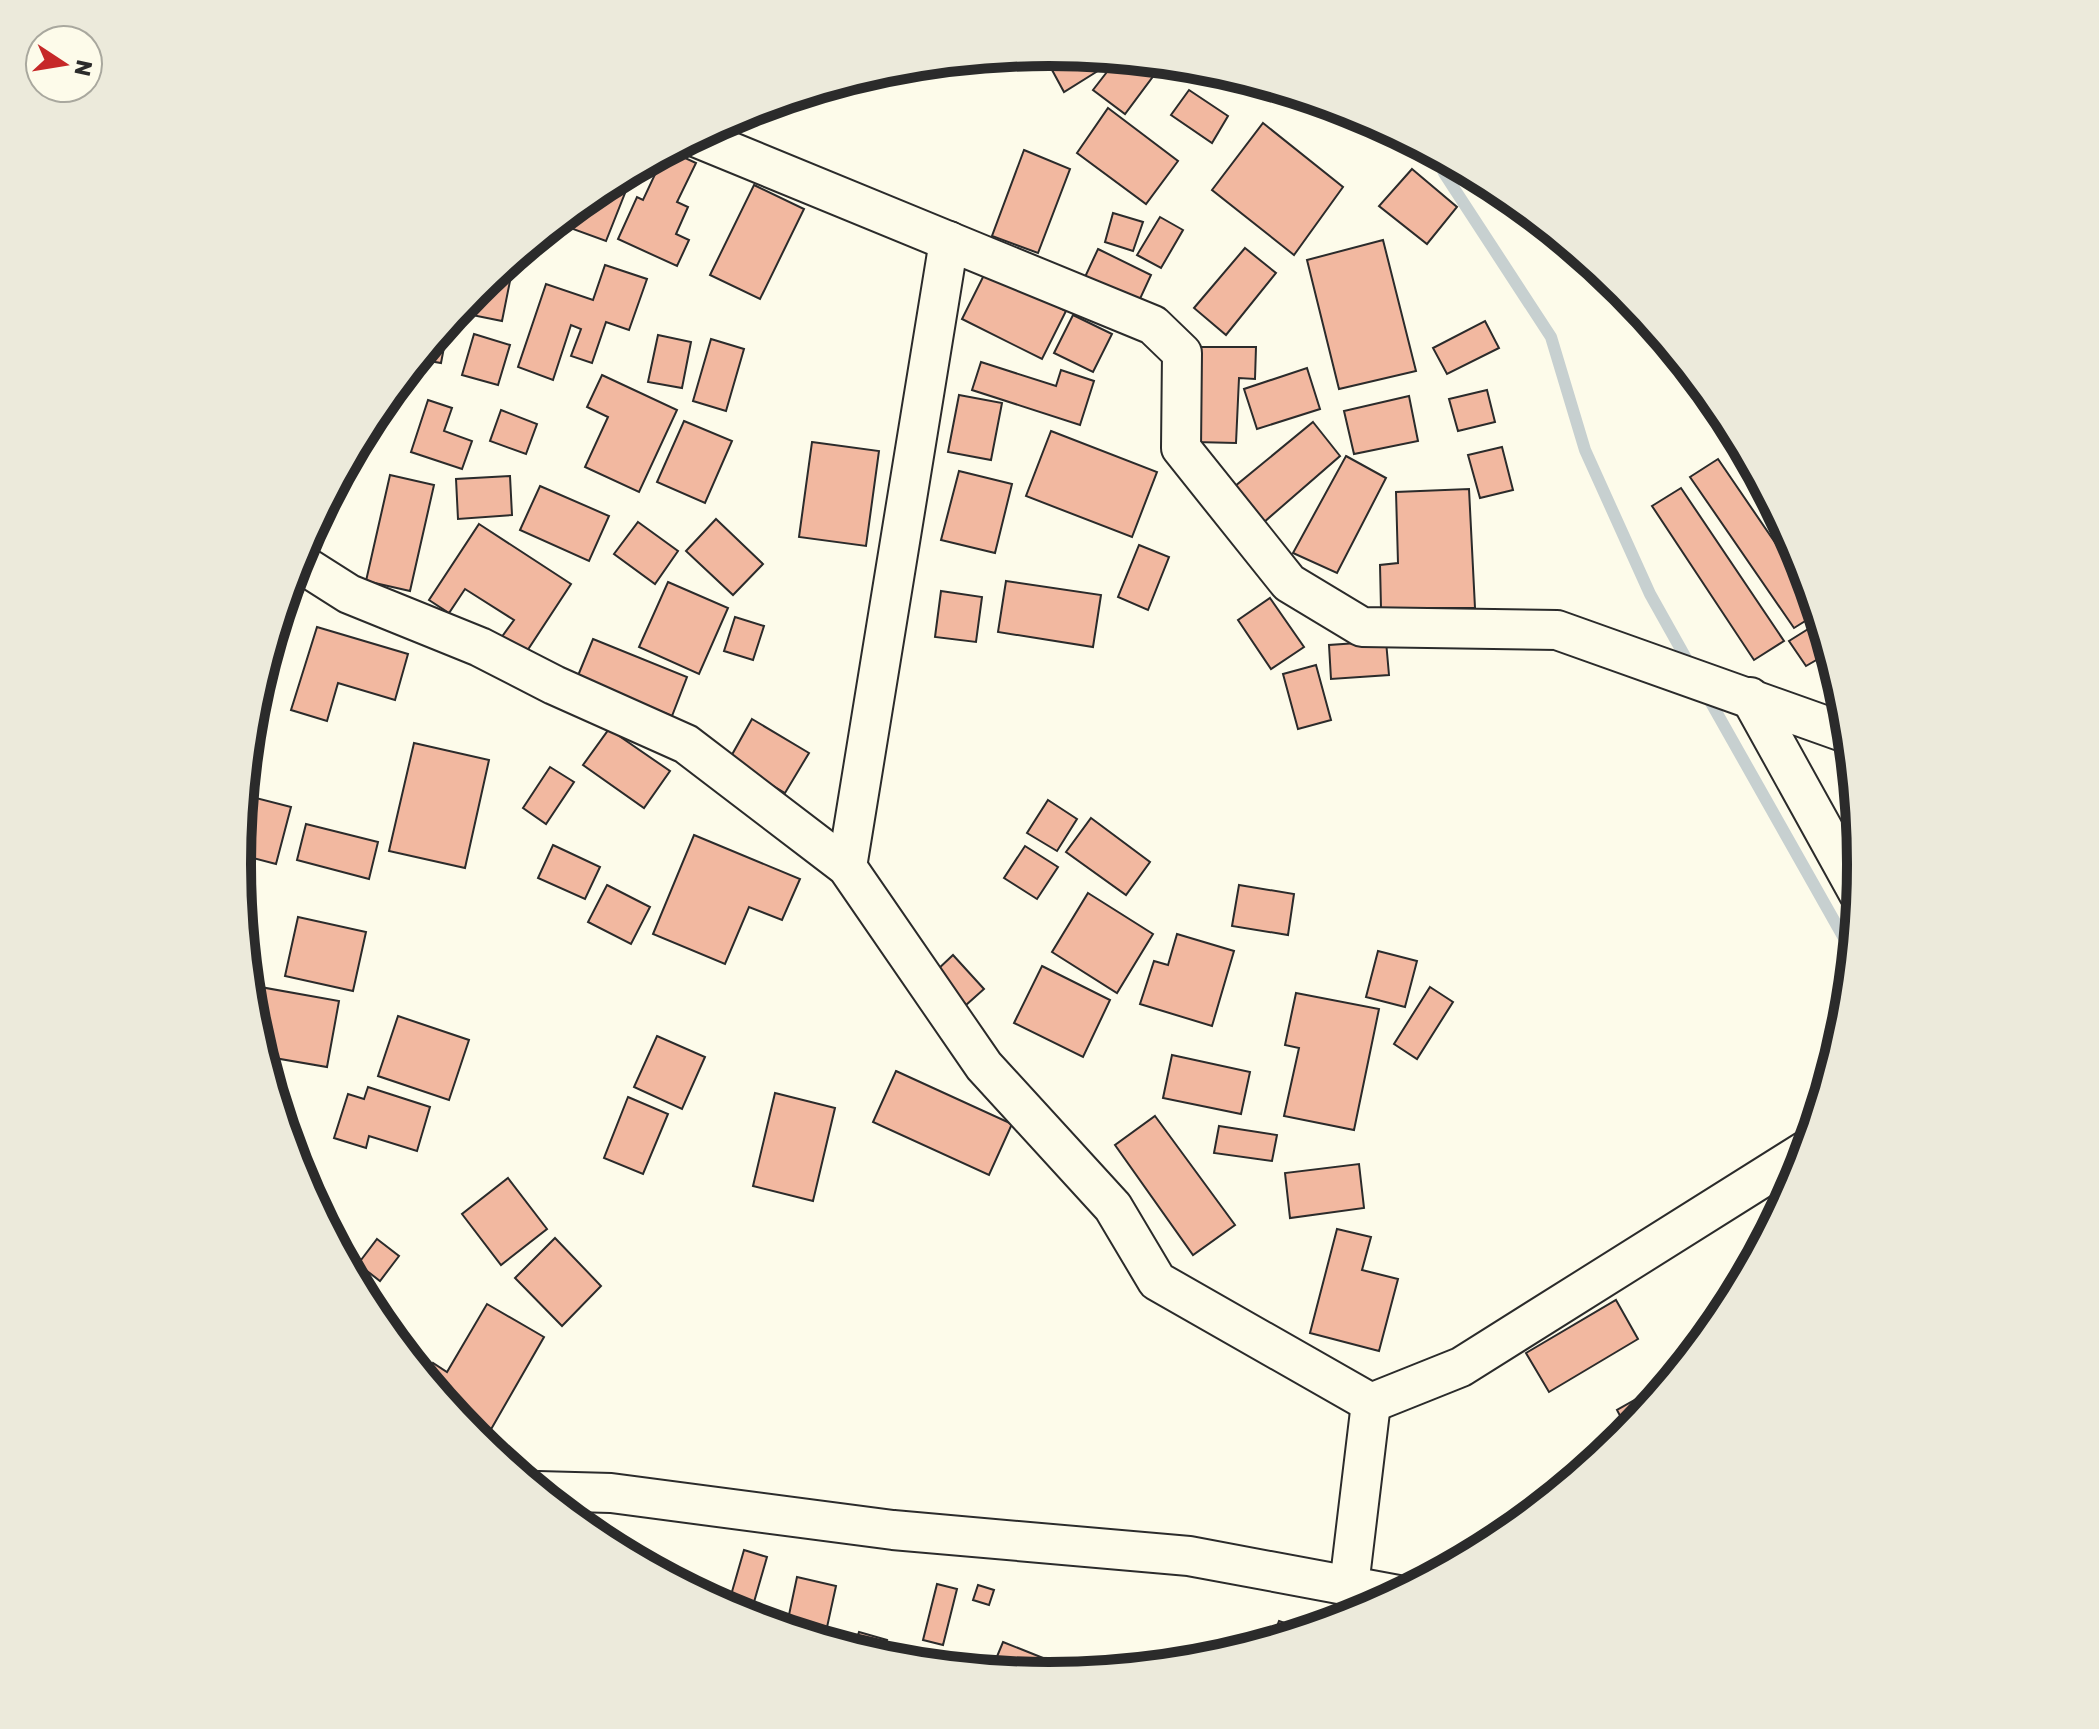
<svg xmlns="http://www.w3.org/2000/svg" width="2099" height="1729" font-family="Rubik,sans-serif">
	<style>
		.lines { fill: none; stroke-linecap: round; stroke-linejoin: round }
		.stream { stroke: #c7d0d0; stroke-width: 12 }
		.building { fill: #f2b8a0; stroke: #2b2b2b; stroke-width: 2 }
		.minor-casing { stroke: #2b2b2b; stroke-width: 42 }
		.minor { stroke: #fdfbea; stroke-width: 38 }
		.rim { fill: none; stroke: #2b2b2b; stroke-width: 10 }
	</style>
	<rect width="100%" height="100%" fill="#fdfbea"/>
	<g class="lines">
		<!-- stream -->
		<g class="stream">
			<polyline points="1436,154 1444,173 1551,337 1585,450 1650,594 1692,669"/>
			<polyline points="1705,692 1853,954"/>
		</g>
	</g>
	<!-- building -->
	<g class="building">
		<polygon points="1052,52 1105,57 1109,64 1064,92 1045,57"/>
		<polygon points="1117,59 1163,63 1125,114 1093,90"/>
		<polygon points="1189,90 1228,116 1212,143 1171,115"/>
		<polygon points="1108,108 1178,161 1146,204 1077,153"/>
		<polygon points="1263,123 1343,187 1294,255 1212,190"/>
		<polygon points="1024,150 1070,169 1038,253 992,236"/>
		<polygon points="670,151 696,163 677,202 688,207 676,234 689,240 677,266 618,239 637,197 643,200 665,153"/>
		<polygon points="1412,169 1457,207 1427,244 1379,206"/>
		<polygon points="605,185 625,193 606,241 573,229 584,201"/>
		<polygon points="754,185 804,209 760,299 710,275"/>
		<polygon points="1113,213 1143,222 1133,251 1105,242"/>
		<polygon points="1160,217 1183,230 1161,268 1137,255"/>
		<polygon points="1383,240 1416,371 1339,389 1307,260"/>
		<polygon points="1245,248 1276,273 1226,335 1194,308"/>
		<polygon points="1098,249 1151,275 1139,301 1085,277"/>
		<polygon points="605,265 647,279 629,330 606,322 592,363 571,356 581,329 571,325 553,380 518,367 546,284 593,300"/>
		<polygon points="986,271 1066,311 1042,359 962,319"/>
		<polygon points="496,273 511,276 502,321 457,312"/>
		<polygon points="1073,315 1112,334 1093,372 1054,353"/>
		<polygon points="449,321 441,363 418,359"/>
		<polygon points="1485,321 1499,348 1447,374 1433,348"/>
		<polygon points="474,334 510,345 498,385 462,375"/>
		<polygon points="658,335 691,342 682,388 648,382"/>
		<polygon points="711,339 744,349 726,411 693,401"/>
		<polygon points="1196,347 1256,347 1255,379 1239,378 1236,443 1195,442"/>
		<polygon points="981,362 1056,386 1061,370 1094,381 1080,425 972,390"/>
		<polygon points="1307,368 1320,409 1257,429 1244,389"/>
		<polygon points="602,375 677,410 639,492 585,467 608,417 587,407"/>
		<polygon points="403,377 394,409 381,404"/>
		<polygon points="1487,390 1495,422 1458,431 1449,399"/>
		<polygon points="959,395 1002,403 991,460 948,452"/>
		<polygon points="1409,396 1418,441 1354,454 1344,411"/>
		<polygon points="428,400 452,408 444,431 472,441 462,469 411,452"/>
		<polygon points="501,410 537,424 526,454 490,441"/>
		<polygon points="684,421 732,441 705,503 657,482"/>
		<polygon points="1313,422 1340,456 1263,523 1234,487"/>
		<polygon points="1051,431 1157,472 1132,537 1026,496"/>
		<polygon points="812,442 879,451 866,546 799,537"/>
		<polygon points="1502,447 1513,490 1480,498 1468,455"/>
		<polygon points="1346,456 1386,478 1337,573 1293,553"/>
		<polygon points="1718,459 1815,601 1818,613 1794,628 1690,477"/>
		<polygon points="959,471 1012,484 995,553 941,540"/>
		<polygon points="390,475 434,485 410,591 366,581"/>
		<polygon points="510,476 512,515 458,519 456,479"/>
		<polygon points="540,486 609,516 589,561 520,530"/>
		<polygon points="1681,488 1784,641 1754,660 1652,506"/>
		<polygon points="1469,489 1475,608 1381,608 1380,565 1398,563 1396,492"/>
		<polygon points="716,519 763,564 733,595 686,551"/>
		<polygon points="638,522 678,551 655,584 614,554"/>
		<polygon points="479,524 571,584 525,654 501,638 514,620 465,589 449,613 429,600"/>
		<polygon points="1139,545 1169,557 1148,610 1118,597"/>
		<polygon points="1006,581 1101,595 1093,647 998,632"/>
		<polygon points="668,582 728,608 699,674 639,647"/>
		<polygon points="941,591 982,597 976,642 935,637"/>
		<polygon points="1270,598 1304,647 1271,669 1238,620"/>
		<polygon points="735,617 764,626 753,660 724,651"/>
		<polygon points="1821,621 1830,652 1806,666 1789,641"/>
		<polygon points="317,627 408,654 395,700 338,683 327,721 291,710"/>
		<polygon points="593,639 687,677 672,716 577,678"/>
		<polygon points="1386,641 1389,675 1331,679 1329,645"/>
		<polygon points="1316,665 1331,720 1298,729 1283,674"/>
		<polygon points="752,719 809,753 785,793 729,760"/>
		<polygon points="609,729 670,771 644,808 583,765"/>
		<polygon points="414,743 489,760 465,868 389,851"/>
		<polygon points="550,767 574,782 546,824 523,808"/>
		<polygon points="244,795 291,807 276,864 238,854"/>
		<polygon points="1048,800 1077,819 1057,851 1027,833"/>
		<polygon points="1091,818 1150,862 1126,895 1066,852"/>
		<polygon points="306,824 378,842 369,879 297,860"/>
		<polygon points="694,835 800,879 782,920 749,907 725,964 653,934"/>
		<polygon points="553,845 600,867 585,899 538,878"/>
		<polygon points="1025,846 1058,867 1037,899 1004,878"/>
		<polygon points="607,885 650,907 631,944 588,922"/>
		<polygon points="1239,885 1294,894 1288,935 1232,926"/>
		<polygon points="1088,893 1153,934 1117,993 1052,952"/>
		<polygon points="298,917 366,932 353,991 285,976"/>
		<polygon points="1177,934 1234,951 1212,1026 1140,1004 1154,961 1168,965"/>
		<polygon points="1378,951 1417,961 1405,1007 1366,997"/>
		<polygon points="953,955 984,989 966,1005 936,971"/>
		<polygon points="1042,966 1110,1000 1083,1057 1014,1023"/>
		<polygon points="249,985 339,1001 327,1067 263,1056 253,1023"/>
		<polygon points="1430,987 1453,1002 1417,1059 1394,1044"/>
		<polygon points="1296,993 1379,1009 1354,1130 1284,1116 1299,1048 1285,1045"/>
		<polygon points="398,1016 469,1040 449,1100 378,1076"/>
		<polygon points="657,1036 705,1057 682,1109 634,1087"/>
		<polygon points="1172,1055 1250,1072 1241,1114 1163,1098"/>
		<polygon points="896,1071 1012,1124 989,1175 873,1122"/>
		<polygon points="368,1087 430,1107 417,1151 369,1136 366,1148 334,1138 348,1094 364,1099"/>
		<polygon points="775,1093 835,1108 813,1201 753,1186"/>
		<polygon points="628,1097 668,1114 643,1174 604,1158"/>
		<polygon points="288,1109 312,1186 306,1188 279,1111"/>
		<polygon points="1155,1116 1235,1225 1193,1255 1115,1145"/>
		<polygon points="1219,1126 1277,1135 1272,1161 1214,1153"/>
		<polygon points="1359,1164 1364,1208 1290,1218 1285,1173"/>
		<polygon points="508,1178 547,1229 501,1265 462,1214"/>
		<polygon points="1337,1229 1371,1237 1362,1270 1398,1279 1379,1351 1310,1333"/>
		<polygon points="555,1238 601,1286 562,1326 515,1278"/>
		<polygon points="377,1239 399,1256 380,1281 358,1264"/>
		<polygon points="1616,1300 1638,1339 1549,1392 1526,1353"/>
		<polygon points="487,1304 544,1337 482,1445 425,1378 433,1363 447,1372"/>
		<polygon points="1665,1383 1667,1387 1629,1433 1617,1410"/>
		<polygon points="744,1550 767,1557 750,1616 727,1609"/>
		<polygon points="797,1577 836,1586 824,1641 786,1629"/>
		<polygon points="937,1584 957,1589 943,1645 923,1640"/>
		<polygon points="978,1585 994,1590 989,1605 973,1600"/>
		<polygon points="1279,1621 1307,1631 1271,1642"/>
		<polygon points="859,1632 887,1640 882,1659 853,1650"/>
		<polygon points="1003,1642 1083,1674 1049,1677 991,1671"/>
		<polygon points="1152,1656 1190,1663 1150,1667"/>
	</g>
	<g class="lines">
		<defs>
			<g id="minor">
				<polyline points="695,137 1153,325 1182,353 1181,448 1289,583 1362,627 1557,630 1849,734"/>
				<polyline points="297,561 349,594 480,647 554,685 686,744 847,867 984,1066 1113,1207 1157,1281 1371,1403 1461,1367 1808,1149"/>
				<polyline points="1750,697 1859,894"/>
				<polyline points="847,867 949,241"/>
				<polyline points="538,1491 611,1493 893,1530 1189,1556 1398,1595"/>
				<polyline points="1349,1586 1371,1403"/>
			</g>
		</defs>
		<!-- minor casing -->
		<use href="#minor" class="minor-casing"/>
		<!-- minor -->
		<use href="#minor" class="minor"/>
	</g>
	<!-- crop -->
	<path d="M0 0H2099V1729H0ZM251 864a798 798 0 1 1 1596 0a798 798 0 1 1-1596 0Z" fill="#eceadb" fill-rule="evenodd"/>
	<path class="rim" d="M251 864a798 798 0 1 1 1596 0a798 798 0 1 1-1596 0Z"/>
	<!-- north arrow -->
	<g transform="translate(64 64) rotate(102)"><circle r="38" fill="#fdfbea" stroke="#a9a89e" stroke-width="2"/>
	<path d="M0-6L14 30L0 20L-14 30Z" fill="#c62828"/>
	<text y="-12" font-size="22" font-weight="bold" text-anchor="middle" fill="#2b2b2b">N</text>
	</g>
</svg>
